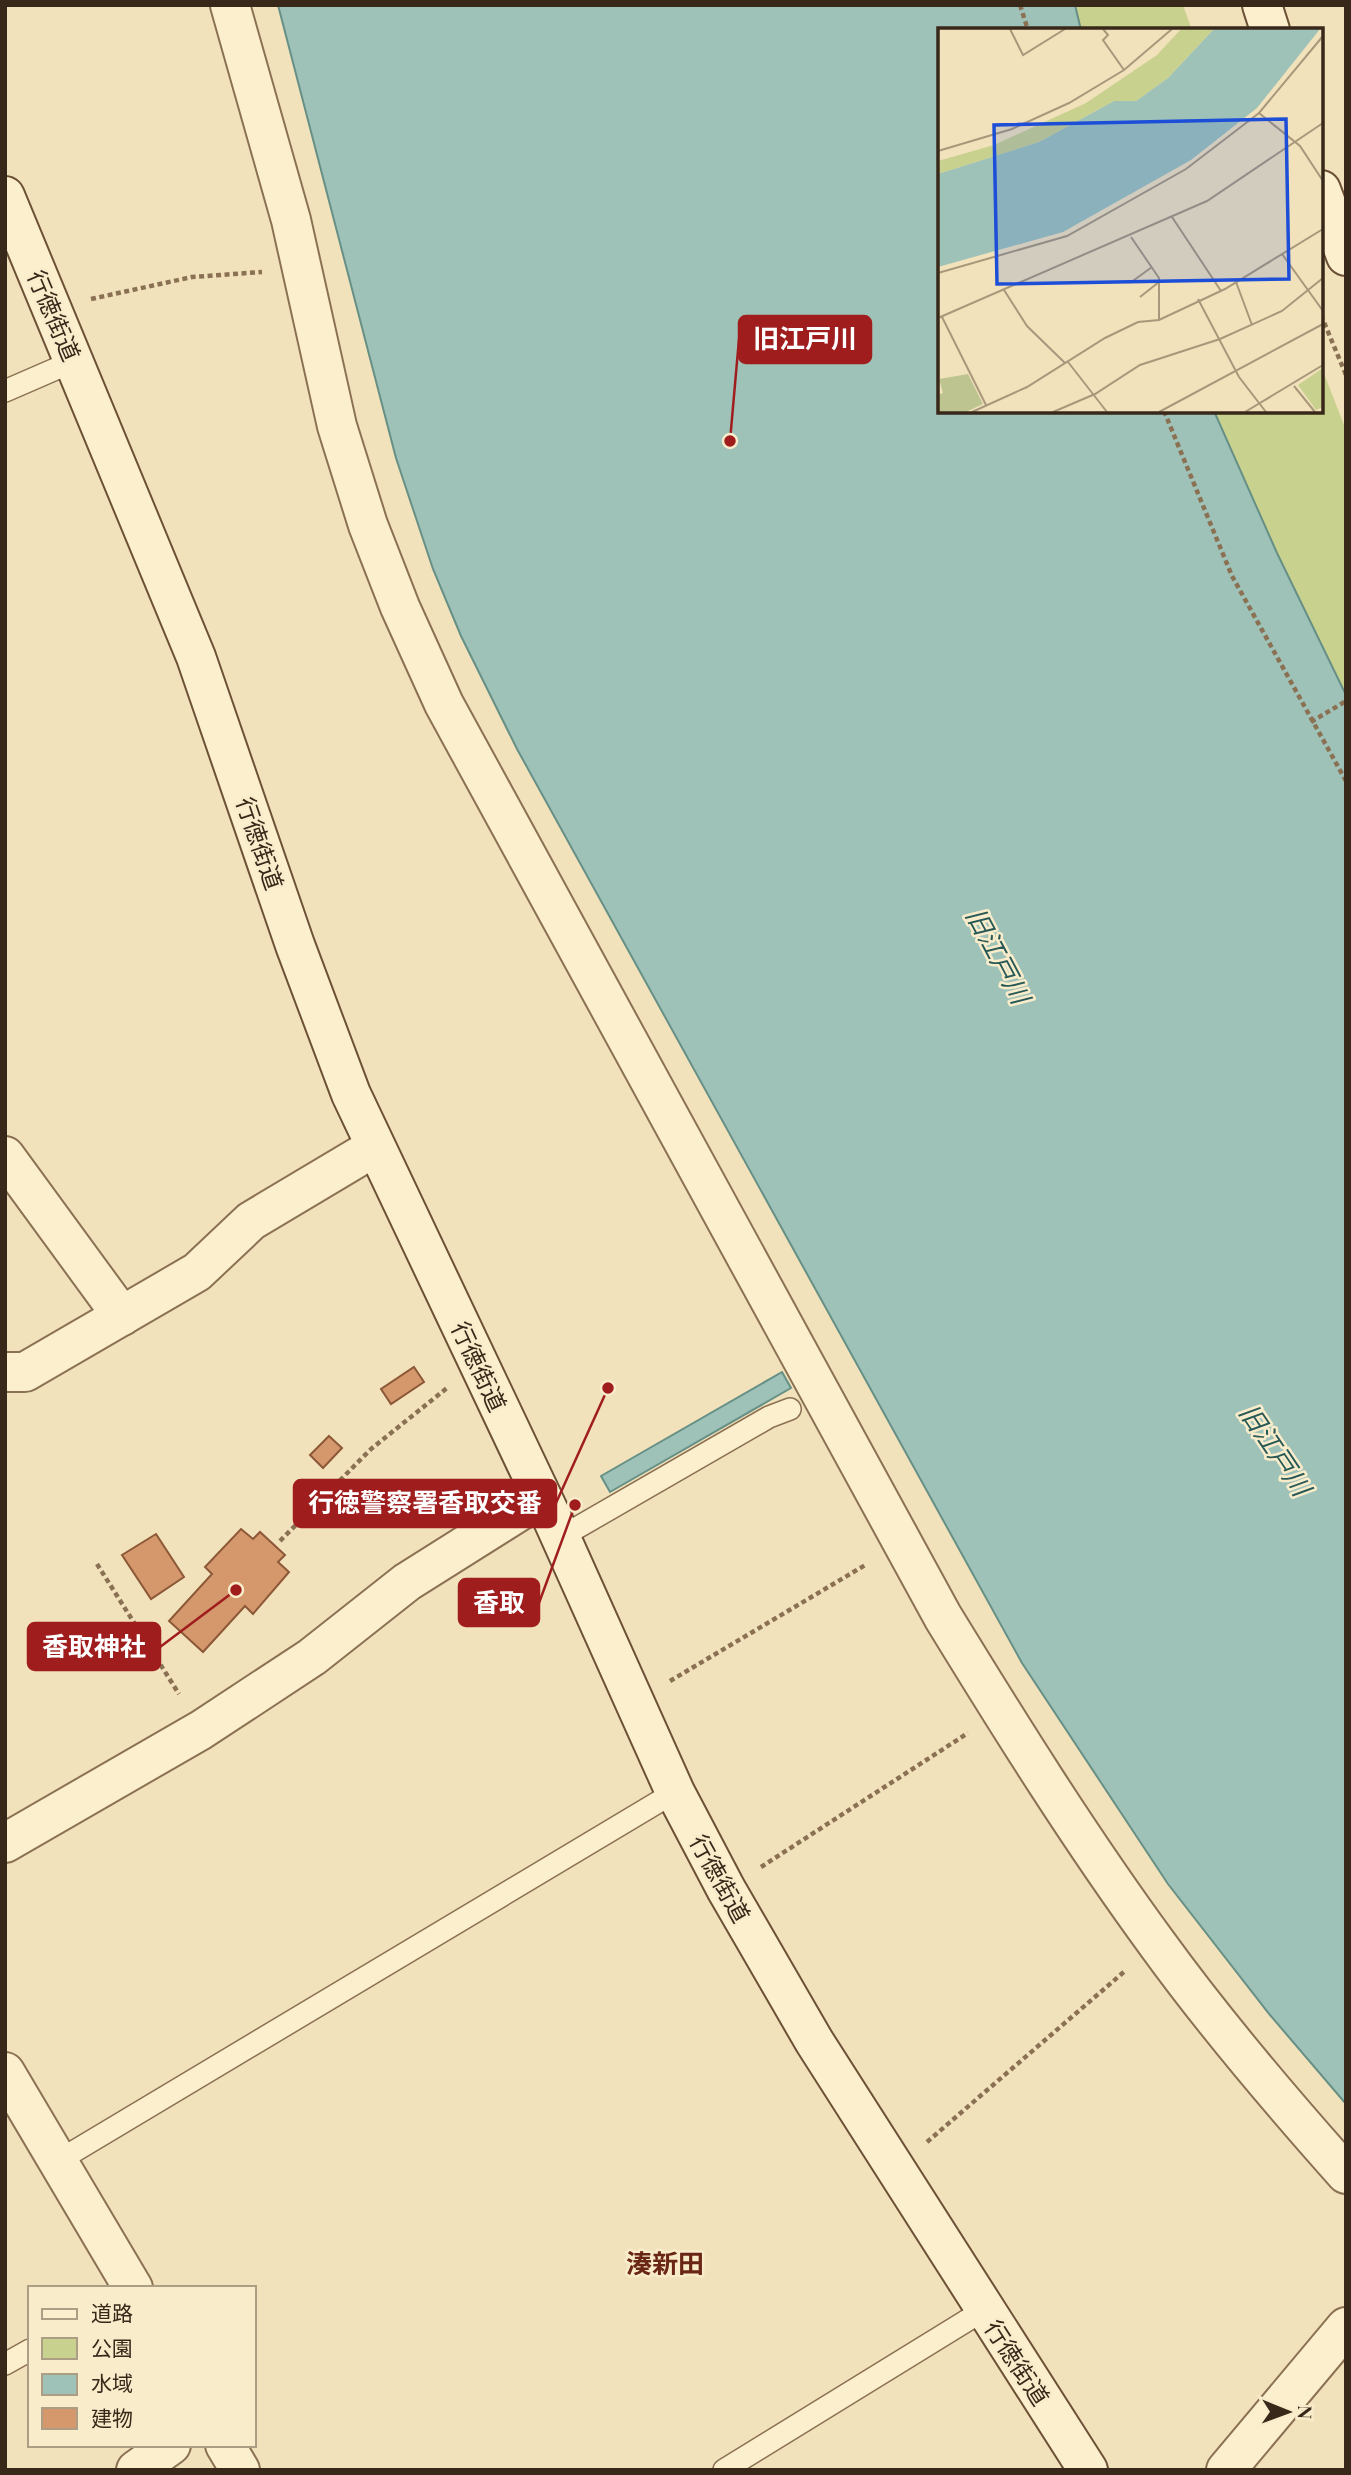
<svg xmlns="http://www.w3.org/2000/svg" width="1351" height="2475" font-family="'Playfair Display','Noto Sans JP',serif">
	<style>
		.green { fill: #c9d18e }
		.water { fill: #9fc2b8; stroke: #669086; stroke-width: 2 }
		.building { fill: #d4986c; stroke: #8c5837; stroke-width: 2 }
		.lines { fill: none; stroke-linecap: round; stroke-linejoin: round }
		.lane-casing { stroke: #8b7153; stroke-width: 24 }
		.street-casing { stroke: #8b7153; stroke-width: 42 }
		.secondary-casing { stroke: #6c5137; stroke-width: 42 }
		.path { stroke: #8b7153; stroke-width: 4.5; stroke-dasharray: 5 3.5; stroke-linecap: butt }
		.lane { stroke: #fcefce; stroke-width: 21 }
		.street { stroke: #fcefce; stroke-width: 38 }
		.secondary { stroke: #fcefce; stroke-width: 38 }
		.labels { text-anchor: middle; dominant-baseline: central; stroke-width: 5; stroke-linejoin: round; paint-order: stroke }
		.street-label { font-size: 24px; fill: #38281a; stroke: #f9eccb }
		.water-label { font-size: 26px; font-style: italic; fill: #275a56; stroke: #f9eccb }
		.neighbourhood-label { font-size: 26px; font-weight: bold; fill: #692615; stroke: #f9eccb }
		.inset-road { fill: none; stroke: #a8987b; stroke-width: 2 }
		.view { fill: #1d4ed8; fill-opacity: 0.15; stroke: #1d4ed8; stroke-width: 3.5 }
		.inset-edge { fill: none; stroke: #38281a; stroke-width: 3.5 }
		.leader { fill: none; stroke: #a01d1e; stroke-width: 2.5 }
		.callout-dot { fill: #a01d1e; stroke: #f9eccb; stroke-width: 2.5 }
		.callout { fill: #a01d1e; stroke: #a01d1e; stroke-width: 2.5 }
		.callout-label { font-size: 26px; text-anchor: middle; font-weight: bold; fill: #fff }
	</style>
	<rect width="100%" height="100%" fill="#f2e2bb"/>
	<!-- green -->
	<g class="green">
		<polygon points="1075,5 1183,5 1192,30 1081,30"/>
		<polygon points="1321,366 1346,430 1346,695 1277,553 1214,411 1321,411"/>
	</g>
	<!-- water -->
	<g class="water">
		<polygon points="278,5 1075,5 1081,30 940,30 940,411 1214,411 1277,553 1346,695 1346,2104 1270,2015 1168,1884 1022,1663 517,749 461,636 433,569 396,458"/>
		<polygon points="782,1372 791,1388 610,1492 601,1476"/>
	</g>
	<!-- building -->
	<g class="building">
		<polygon points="414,1367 424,1382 391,1404 381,1389"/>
		<polygon points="329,1436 342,1448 323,1468 310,1455"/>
		<polygon points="241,1529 253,1539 260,1532 285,1555 278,1562 289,1572 253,1614 245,1606 203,1652 169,1621 212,1574 205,1567"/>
		<polygon points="156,1534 184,1577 151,1599 122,1555"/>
	</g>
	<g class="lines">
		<defs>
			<g id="lane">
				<polyline points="5,391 74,361"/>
				<polyline points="561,1537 769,1417 790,1409"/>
				<polyline points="58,2161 675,1792"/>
				<polyline points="5,2364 30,2350"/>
				<polyline points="724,2470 984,2310"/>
			</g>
			<g id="street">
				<path d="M230,5L291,220L337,426L368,525L400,607L444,704L943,1617C1011,1728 1081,1840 1158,1945C1216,2025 1280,2100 1346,2174"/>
				<polyline points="5,1156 122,1316"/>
				<polyline points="5,1372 25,1372 197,1272 251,1221 375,1147"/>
				<polyline points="5,1843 201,1730 312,1657 407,1582 542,1497"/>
				<polyline points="5,2072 133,2288"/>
				<polyline points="225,2445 240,2470"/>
				<polyline points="136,2470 171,2445"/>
				<polyline points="1226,2470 1346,2327"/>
			</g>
			<g id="secondary">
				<polyline points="1262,5 1270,30"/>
				<polyline points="1321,190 1346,256"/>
				<polyline points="5,196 196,657 295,945 351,1094 552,1518 675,1792 726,1889 814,2041 1088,2470"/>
			</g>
		</defs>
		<!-- lane casing -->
		<use href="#lane" class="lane-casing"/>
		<!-- street casing -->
		<use href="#street" class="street-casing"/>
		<!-- secondary casing -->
		<use href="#secondary" class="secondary-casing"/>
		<!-- path -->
		<g class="path">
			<polyline points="1020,5 1028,30"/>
			<polyline points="91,299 192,277 262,272"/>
			<polyline points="1321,315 1346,375"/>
			<polyline points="1164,411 1232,576 1346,781"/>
			<polyline points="1311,722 1346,701"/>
			<polyline points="280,1541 371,1449 447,1388"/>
			<polyline points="97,1564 179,1694"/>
			<polyline points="670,1681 867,1564"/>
			<polyline points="761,1867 968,1733"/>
			<polyline points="927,2142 1125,1971"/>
		</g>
		<!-- lane -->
		<use href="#lane" class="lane"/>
		<!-- street -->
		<use href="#street" class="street"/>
		<!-- secondary -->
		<use href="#secondary" class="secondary"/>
	</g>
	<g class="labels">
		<!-- street labels -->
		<g class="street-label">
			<text transform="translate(55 315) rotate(67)">行徳街道</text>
			<text transform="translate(261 843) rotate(71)">行徳街道</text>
			<text transform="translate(480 1366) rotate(65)">行徳街道</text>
			<text transform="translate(721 1878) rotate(61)">行徳街道</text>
			<text transform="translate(1018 2362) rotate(57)">行徳街道</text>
		</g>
		<!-- water labels -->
		<g class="water-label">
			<text transform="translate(999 955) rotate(62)">旧江戸川</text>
			<text transform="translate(1276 1449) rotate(56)">旧江戸川</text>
		</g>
		<!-- neighbourhood labels -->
		<g class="neighbourhood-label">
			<text x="665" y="2262">湊新田</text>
		</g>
	</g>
	<!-- overview -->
	<g transform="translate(938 28)">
		<rect width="385" height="385" fill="#f2e2bb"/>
		<path d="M243,1H276L230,50L198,73H176L101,114L0,146V133L56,117L148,75L219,27ZM385,340V379L378,382L360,357Z" fill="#c9d18e"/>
		<path d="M30,346L45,376L28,384H0V367L5,365L1,351Z" fill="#bec48f"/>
		<path d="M276,1H382L319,80L253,132L125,204L0,239V146L101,114L176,73H198L230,50Z" fill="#9fc2b8"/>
		<path class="inset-road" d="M72,1L85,27L127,1M165,1L170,7L165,12L186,42M321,85L362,118L385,153M0,123L74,101L131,75L186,42L234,1M234,189L283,263M193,209L221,250V292M344,226L385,283M0,245L129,208L248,141L321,85L385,8M298,254L314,297M192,255L214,239M66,262L89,298L127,335M202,269L221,254M260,271L301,349L328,384M4,289L48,377M0,290L269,173L385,95M130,334L169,384M356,358L377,384M34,384L89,359L167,310L200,294L221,292L287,261L385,201M115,384L157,366L202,337L282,311L344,283L385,250M221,384L385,296M307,384L385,337"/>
		<path class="view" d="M348,91L351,251L59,256L56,97Z"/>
		<rect width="385" height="385" class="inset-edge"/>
	</g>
	<!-- callouts -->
	<path class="leader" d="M730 441L739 339M608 1388L556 1503M575 1505L539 1603M236 1590L160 1647"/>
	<g class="callout-dot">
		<circle cx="730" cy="441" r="7"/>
		<circle cx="608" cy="1388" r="7"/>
		<circle cx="575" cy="1505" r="7"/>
		<circle cx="236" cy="1590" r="7"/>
	</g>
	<g class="callout">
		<rect x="739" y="316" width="132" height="47" rx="7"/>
		<rect x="294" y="1480" width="262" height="47" rx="7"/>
		<rect x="459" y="1579" width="80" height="47" rx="7"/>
		<rect x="28" y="1623" width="132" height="47" rx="7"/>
	</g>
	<g class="callout-label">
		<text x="805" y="348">旧江戸川</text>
		<text x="425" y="1512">行徳警察署香取交番</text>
		<text x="499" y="1612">香取</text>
		<text x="94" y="1656">香取神社</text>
	</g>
	<!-- border -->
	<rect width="1351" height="2475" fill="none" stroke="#38281a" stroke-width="14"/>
	<!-- legend -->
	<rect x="28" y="2286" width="228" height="161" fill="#f9eccb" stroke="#ac9e84" stroke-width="2"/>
	<rect x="42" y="2309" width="35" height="10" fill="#fcefce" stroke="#ac9e84" stroke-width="2"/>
	<text x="91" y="2321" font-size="21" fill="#38281a">道路</text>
	<rect x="42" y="2338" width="35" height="21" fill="#c9d18e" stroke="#ac9e84" stroke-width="2"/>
	<text x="91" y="2356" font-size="21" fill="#38281a">公園</text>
	<rect x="42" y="2374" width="35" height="21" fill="#9fc2b8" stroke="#ac9e84" stroke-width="2"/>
	<text x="91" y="2391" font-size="21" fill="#38281a">水域</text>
	<rect x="42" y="2408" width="35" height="21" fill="#d4986c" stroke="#ac9e84" stroke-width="2"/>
	<text x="91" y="2426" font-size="21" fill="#38281a">建物</text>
	<!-- north arrow -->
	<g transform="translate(1288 2412) rotate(91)" stroke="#f9eccb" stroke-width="5" paint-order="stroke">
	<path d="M0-5L12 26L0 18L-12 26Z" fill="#38281a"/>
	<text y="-10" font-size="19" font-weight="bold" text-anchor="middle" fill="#38281a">N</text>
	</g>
</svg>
